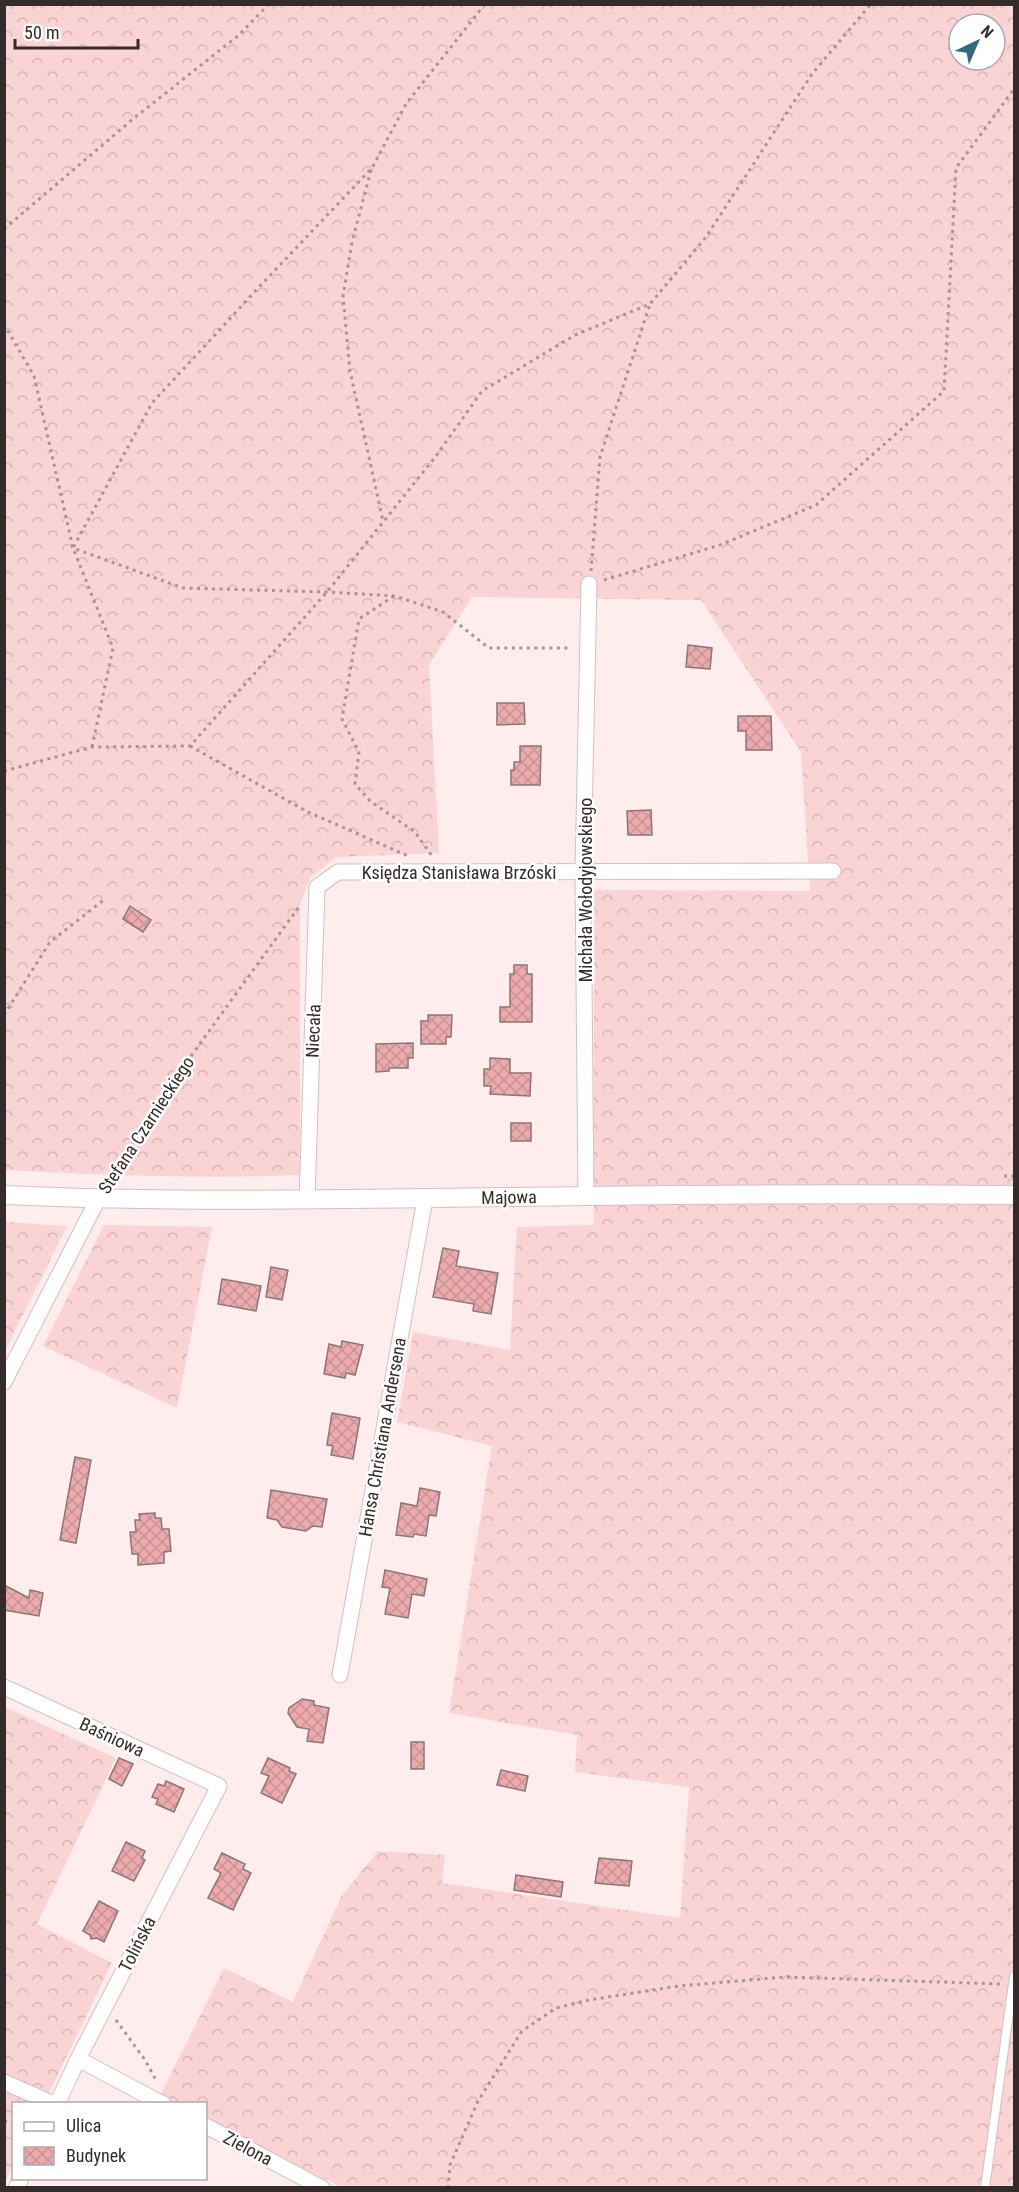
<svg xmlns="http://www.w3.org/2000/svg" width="1019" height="2192" font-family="'Roboto Condensed',sans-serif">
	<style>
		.forest { fill: url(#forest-crowns); fill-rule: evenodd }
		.building { fill: url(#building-cross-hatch); stroke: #8a7676; stroke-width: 1.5 }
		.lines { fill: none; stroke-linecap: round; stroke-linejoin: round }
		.service-casing { stroke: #d5bfbf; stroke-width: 10 }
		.minor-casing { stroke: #d5bfbf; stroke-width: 17 }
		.tertiary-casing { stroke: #d5bfbf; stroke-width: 20 }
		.path { stroke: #a49596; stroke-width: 3; stroke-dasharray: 3 4.5; stroke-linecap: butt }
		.service { stroke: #fff; stroke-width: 8 }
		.minor { stroke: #fff; stroke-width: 15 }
		.tertiary { stroke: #fff; stroke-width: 18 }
		.labels { text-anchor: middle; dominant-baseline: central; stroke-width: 5; stroke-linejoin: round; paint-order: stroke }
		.street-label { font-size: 18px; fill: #342b2b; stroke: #fff }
	</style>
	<defs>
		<pattern id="forest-crowns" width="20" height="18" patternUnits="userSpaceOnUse" patternTransform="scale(1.5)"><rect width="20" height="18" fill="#fad3d4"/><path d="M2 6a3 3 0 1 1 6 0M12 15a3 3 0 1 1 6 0" fill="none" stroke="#d7b5b6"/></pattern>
		<pattern id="building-cross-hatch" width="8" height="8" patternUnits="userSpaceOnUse" patternTransform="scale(1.5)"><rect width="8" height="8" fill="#ebaaac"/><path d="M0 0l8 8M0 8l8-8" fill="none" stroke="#ca9294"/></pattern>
	</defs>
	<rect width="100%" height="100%" fill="#ffeced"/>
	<!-- forest -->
	<g class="forest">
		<path d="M4,5H1014V2187H341L206,2119V2104L175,2103L160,2096L224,1968L293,2002L341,1897L378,1851L445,1855L442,1883L680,1918L689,1787L575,1772L577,1735L449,1713L492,1446L397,1422L413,1332L510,1350L517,1227L594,1225V890L810,891L801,752L701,600L472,597L429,665L439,853L336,857L310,878L300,904V1175C201,1179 103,1175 5,1170ZM959,24H995V60H959Z"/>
		<polygon points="5,1222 67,1226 5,1351 4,1222"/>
		<polygon points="104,1225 212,1227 177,1408 43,1346"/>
		<polygon points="5,1707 116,1758 37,1924 112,1963 44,2103 14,2104 13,2165 5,2183"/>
	</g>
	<!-- building -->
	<g class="building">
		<polygon points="688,645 712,648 710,669 686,667"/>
		<polygon points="497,703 524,703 525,724 497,725"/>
		<polygon points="738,716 771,716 772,750 746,750 746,731 738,731"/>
		<polygon points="520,746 541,746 540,785 511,785 511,770 514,770 514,762 520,762"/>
		<polygon points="651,810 652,835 628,835 627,811"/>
		<polygon points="130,906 151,920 143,932 123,919"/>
		<polygon points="514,965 527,965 527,974 532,974 532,1022 500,1022 500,1007 510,1007 510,974 514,974"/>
		<polygon points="428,1015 452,1015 451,1037 446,1037 446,1044 421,1044 421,1021 428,1021"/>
		<polygon points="413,1043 413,1058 408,1058 408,1068 389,1068 389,1071 376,1072 376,1044"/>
		<polygon points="490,1058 510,1059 510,1073 531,1073 530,1096 490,1094 491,1086 484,1086 484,1069 490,1069"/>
		<rect x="511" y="1123" width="20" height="18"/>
		<polygon points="443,1248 459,1251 456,1266 498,1273 491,1314 473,1311 474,1304 433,1297"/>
		<polygon points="271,1267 288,1270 282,1300 266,1297"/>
		<polygon points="222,1279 261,1286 256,1311 218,1304"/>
		<polygon points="342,1341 363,1345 355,1375 346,1373 345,1378 324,1374 329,1344 341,1347"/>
		<polygon points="332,1413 360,1418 353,1459 331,1455 333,1446 327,1445"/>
		<polygon points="75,1457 91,1460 76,1543 60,1540"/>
		<polygon points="420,1488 440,1492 436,1516 429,1515 426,1536 414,1534 413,1537 396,1535 401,1503 417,1506"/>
		<polygon points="271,1490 327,1499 322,1527 313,1526 306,1531 282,1527 277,1520 267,1518"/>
		<polygon points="155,1513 155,1518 161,1518 162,1529 169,1529 171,1551 164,1552 164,1563 138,1565 138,1554 132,1554 130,1532 136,1532 135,1520 140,1520 139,1514"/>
		<polygon points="385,1570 427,1579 424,1596 412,1594 408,1618 385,1614 390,1588 382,1587"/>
		<polygon points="4,1585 29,1598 30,1590 43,1593 39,1616 4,1610"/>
		<polygon points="302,1699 314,1701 314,1705 329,1708 323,1743 307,1741 309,1729 297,1727 288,1713 289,1708"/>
		<rect x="411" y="1742" width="13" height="27"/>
		<polygon points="119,1758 133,1764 122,1786 109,1779"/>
		<polygon points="268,1758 290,1768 289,1771 296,1774 282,1803 261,1793 269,1776 261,1773"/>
		<polygon points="501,1770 528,1776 525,1791 497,1785"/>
		<polygon points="166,1781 184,1789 174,1812 156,1804 158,1799 152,1797 158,1784 164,1786"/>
		<polygon points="126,1842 145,1851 142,1858 145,1860 134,1881 112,1871"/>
		<polygon points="222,1853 245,1864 243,1869 251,1873 233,1910 208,1898 221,1873 214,1869"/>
		<polygon points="599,1858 632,1861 629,1886 595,1883"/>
		<polygon points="516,1875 563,1882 561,1897 514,1890"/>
		<polygon points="99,1901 118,1911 104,1942 97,1938 91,1939 90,1935 83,1931"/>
	</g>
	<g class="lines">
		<defs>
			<polyline id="service" points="985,2188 1014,1976"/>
			<g id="minor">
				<polyline points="586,1196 583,872 589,584"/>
				<polyline points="307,1201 317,887 338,872 833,871"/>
				<polyline points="4,1382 98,1199"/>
				<polyline points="340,1675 425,1199"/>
				<polyline points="4,1687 219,1786 78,2059 57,2104"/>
				<polyline points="78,2059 163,2104"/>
				<polyline points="4,2082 54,2104"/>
				<polyline points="206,2126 322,2188"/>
				<polyline points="16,2188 21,2178"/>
			</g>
			<path id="tertiary" d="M4,1195C199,1204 393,1198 588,1196C730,1194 872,1194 1014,1195"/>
		</defs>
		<!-- service casing -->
		<use href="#service" class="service-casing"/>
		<!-- minor casing -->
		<use href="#minor" class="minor-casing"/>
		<!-- tertiary casing -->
		<use href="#tertiary" class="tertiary-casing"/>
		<!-- path -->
		<g class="path">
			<polyline points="371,170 352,242 343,296 350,371 383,521"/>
			<polyline points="4,229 133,119 239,35 269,4"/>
			<polyline points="4,324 34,376 73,548 183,588 327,592 395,596 443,612 489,648 572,648"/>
			<polyline points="591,571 600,457 650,304"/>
			<polyline points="604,580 720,545 816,505 944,391 956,168 1014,89"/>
			<polyline points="394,596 359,619 342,719 359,752 355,784 370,801 415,832 432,856"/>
			<polyline points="190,746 306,811 408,856"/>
			<polyline points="92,747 113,648 73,548 152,403 260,286 372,168 406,104 485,4"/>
			<polyline points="4,771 92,747 190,746 327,592 436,456 482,391 575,335 650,304 706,237 812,74 871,4"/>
			<polyline points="4,1015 50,942 105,899"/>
			<polyline points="1004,1176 1014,1176"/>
			<polyline points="108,1181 186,1063 301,904"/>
			<polyline points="116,2020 145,2060 157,2082"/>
			<polyline points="4,2121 14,2122"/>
			<polyline points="448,2188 450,2165 478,2101 522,2031 556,2008 589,2000 679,1986 785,1977 1003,1984"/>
		</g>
		<!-- service -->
		<use href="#service" class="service"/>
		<!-- minor -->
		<use href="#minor" class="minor"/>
		<!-- tertiary -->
		<use href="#tertiary" class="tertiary"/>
	</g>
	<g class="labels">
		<!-- street labels -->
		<g class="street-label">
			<text x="459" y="872">Księdza Stanisława Brzóski</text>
			<text transform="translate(585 890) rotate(-90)">Michała Wołodyjowskiego</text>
			<text transform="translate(313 1031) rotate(-88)">Niecała</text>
			<text transform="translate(146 1125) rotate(-57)">Stefana Czarnieckiego</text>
			<text transform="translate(509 1197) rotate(-1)">Majowa</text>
			<text transform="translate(382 1437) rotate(-80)">Hansa Christiana Andersena</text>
			<text transform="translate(112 1737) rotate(25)">Baśniowa</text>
			<text transform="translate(137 1944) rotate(-63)">Tolińska</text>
			<text transform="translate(248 2148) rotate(28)">Zielona</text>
		</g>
	</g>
	<!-- border -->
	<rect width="1019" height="2192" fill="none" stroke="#342b2b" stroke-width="12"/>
	<!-- legend -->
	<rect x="12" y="2102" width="195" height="78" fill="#ffffff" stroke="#aeaaaa" stroke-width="1.5"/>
	<rect x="24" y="2122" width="30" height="9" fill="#ffffff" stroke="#aeaaaa" stroke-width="1.5"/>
	<text x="66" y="2132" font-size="18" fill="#342b2b">Ulica</text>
	<rect x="24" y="2147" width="30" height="18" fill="url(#building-cross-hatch)" stroke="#aeaaaa" stroke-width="1.5"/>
	<text x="66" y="2162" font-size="18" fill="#342b2b">Budynek</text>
	<!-- north arrow -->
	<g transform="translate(977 42) rotate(44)"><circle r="28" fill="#ffffff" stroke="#aeaaaa" stroke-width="1.5"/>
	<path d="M0-4.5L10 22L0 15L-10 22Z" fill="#2f6b82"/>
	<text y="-9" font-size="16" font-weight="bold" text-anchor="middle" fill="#342b2b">N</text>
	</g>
	<!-- scale -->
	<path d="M15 39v9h123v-9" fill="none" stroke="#342b2b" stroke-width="3"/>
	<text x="24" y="39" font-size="18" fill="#342b2b" stroke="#ffffff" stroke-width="4.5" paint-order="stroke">50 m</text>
</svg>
